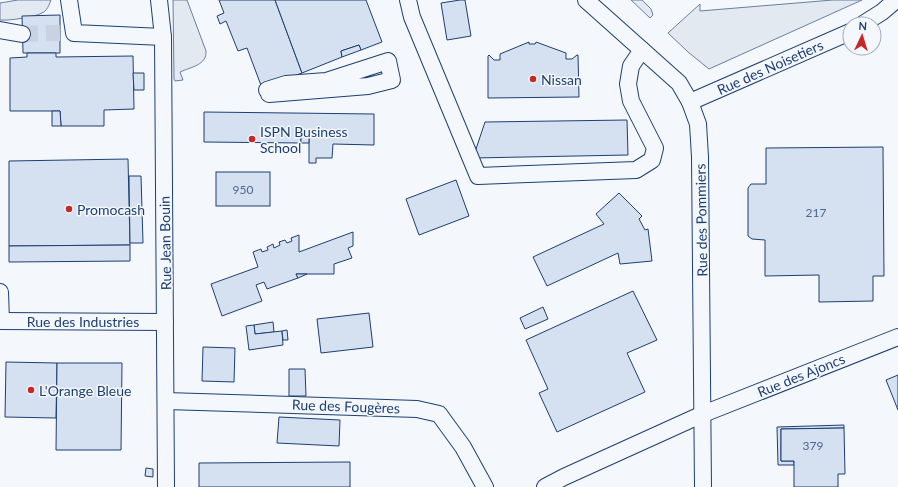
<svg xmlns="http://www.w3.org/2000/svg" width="898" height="487" font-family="Lato,sans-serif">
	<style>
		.green { fill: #e3e9f0; stroke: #687fa3 }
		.building { fill: #d5e0f0; stroke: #1d3f73 }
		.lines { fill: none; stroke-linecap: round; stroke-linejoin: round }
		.minor-tunnel { stroke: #c9d2e0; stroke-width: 16; stroke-dasharray: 16 8; stroke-linecap: butt }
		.minor-casing { stroke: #1d3f73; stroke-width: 18 }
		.minor { stroke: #f4f7fb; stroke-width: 16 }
		.poi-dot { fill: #c62828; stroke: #f4f7fb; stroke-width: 1.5 }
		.labels { text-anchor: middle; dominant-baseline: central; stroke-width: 3; stroke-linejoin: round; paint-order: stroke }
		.number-label { font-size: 12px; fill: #4b6792 }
		.street-label { font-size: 14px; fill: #1d3f73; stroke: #f4f7fb }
		.poi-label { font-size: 14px; fill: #1d3f73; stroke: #f4f7fb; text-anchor: start }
	</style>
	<rect width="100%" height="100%" fill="#f4f7fb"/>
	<!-- green -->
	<g class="green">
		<path d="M18,0H51C49,5 47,11 42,13C35,17 8,21 0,20V3Z"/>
		<path d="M173,0H187L206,51C207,65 191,67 180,72L183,80L175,81L174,79Z"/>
		<polygon points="631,0 642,0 651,9 653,15 650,18"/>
		<polygon points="833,0 862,0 709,69 688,52 668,33 700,4 700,11"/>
	</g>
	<!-- building -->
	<g class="building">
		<polygon points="219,0 275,0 302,73 262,88 247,48 238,51 226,21 220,24 217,16 224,13"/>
		<polygon points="275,0 366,0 382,42 361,50 359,45 341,51 342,57 302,73"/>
		<polygon points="460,0 465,0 471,36 447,40 441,3"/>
		<polygon points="60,15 60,53 23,53 22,16"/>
		<polygon points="529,42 529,44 535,44 536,42 566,53 566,59 572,59 577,55 578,55 579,97 488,98 488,56 489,55 494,60 500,60 500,54"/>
		<polygon points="359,45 361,50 342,57 341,51"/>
		<polygon points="27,53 56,53 56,57 133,56 134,109 104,110 104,126 61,126 60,111 10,111 10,58 27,57"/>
		<polygon points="133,73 144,73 144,90 134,90"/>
		<polygon points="52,111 60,111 61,126 52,126"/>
		<polygon points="204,112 374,114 374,145 333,144 332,158 316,158 316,163 309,163 309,137 301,136 301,143 204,142"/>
		<polygon points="627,120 628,155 473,158 485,122"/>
		<polygon points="301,136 309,137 309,143 301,143"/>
		<polygon points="883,147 884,276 873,276 873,301 819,302 819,275 765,276 765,240 752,239 748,236 748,188 751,184 766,184 766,148"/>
		<polygon points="128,159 130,245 9,246 9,161"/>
		<rect x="216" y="172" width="54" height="34"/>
		<polygon points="129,176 141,176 143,243 130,243"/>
		<polygon points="456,180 469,216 419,235 406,199"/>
		<polygon points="619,193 642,216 639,219 645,230 648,229 652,261 620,264 618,253 547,286 533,257 604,224 596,214"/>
		<polygon points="353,232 353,246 348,248 352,258 334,264 334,274 296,274 298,278 267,289 264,282 256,285 262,301 222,316 211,284 258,267 253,252 261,249 262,252 268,250 267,247 273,244 274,248 280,245 279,242 285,240 287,243 292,241 291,238 299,235 299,252"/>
		<polygon points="130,245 130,261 9,262 9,246"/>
		<polygon points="296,274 307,274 298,278"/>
		<polygon points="633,291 657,340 627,353 645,392 557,432 539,393 548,389 526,340"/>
		<polygon points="543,307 548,319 525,329 520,318"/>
		<polygon points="369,313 373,347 321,353 317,319"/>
		<polygon points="273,322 274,332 255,334 254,325"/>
		<polygon points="254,325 255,334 282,331 283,345 249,350 246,326"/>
		<polygon points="287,330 288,340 283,340 282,331"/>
		<polygon points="203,347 235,348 234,382 202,381"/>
		<polygon points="6,362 57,363 56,418 5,417"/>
		<polygon points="57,363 122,363 121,450 56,450"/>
		<polygon points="289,369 305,369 306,396 289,396"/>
		<polygon points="898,375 898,410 886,380"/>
		<polygon points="279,417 340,420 339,446 277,443"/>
		<polygon points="844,425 844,428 781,429 781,461 794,461 794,465 778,465 777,427"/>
		<polygon points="844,428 845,474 838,474 838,487 794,487 794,461 781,461 781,429"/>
		<polygon points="350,462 350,487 199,487 199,463"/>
		<polygon points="146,468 153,469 153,477 145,476"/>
	</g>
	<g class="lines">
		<!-- minor-tunnel -->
		<polyline class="minor-tunnel" points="22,34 60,33"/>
		<defs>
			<g id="minor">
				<polyline points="69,0 74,33 163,37"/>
				<polyline points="159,0 163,37 166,487"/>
				<polyline points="408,0 412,17 478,176 636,170 652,160 655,148 631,101 628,84 631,66 642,50"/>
				<polyline points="586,0 679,83 690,102 698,124 700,157 703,487"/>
				<polyline points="863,24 882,12 896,0"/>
				<polyline points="0,30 22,34"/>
				<polyline points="267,90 286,84 326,81 388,61 392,80 368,86 269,94"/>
				<polyline points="690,102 850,32"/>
				<polyline points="0,292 1,321"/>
				<polyline points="0,321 165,322"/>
				<polyline points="166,401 417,409 439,414 463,447 485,487"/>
				<polyline points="545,487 564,477 703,414 898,337"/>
			</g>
		</defs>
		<!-- minor casing -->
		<use href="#minor" class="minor-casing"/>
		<!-- minor -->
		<use href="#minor" class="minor"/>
	</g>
	<!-- markers -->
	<g class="poi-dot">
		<circle cx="533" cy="79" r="4"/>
		<circle cx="252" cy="139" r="4"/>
		<circle cx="69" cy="209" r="4"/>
		<circle cx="31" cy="390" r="4"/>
	</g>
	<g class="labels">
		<!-- number labels -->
		<g class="number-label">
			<text x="243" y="189">950</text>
			<text x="816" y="212">217</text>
			<text x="813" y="445">379</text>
		</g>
		<!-- street labels -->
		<g class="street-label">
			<text transform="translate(770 67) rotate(-24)">Rue des Noisetiers</text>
			<text transform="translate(701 220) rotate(-91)">Rue des Pommiers</text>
			<text transform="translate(165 243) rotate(-91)">Rue Jean Bouin</text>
			<text x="83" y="321">Rue des Industries</text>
			<text transform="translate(801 375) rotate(-22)">Rue des Ajoncs</text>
			<text transform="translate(346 406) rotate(2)">Rue des Fougères</text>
		</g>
		<!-- poi labels -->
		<g class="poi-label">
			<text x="541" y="79">Nissan</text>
			<text x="260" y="131">ISPN Business<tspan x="260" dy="16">School</tspan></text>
			<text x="77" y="209">Promocash</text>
			<text x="39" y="390">L'Orange Bleue</text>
		</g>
	</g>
	<!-- north arrow -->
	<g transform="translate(862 36) rotate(4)"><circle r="19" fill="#f4f7fb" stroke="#9eadc5"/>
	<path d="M0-3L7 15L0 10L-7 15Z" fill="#c62828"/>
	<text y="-6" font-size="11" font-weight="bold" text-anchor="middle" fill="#1d3f73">N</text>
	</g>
</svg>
